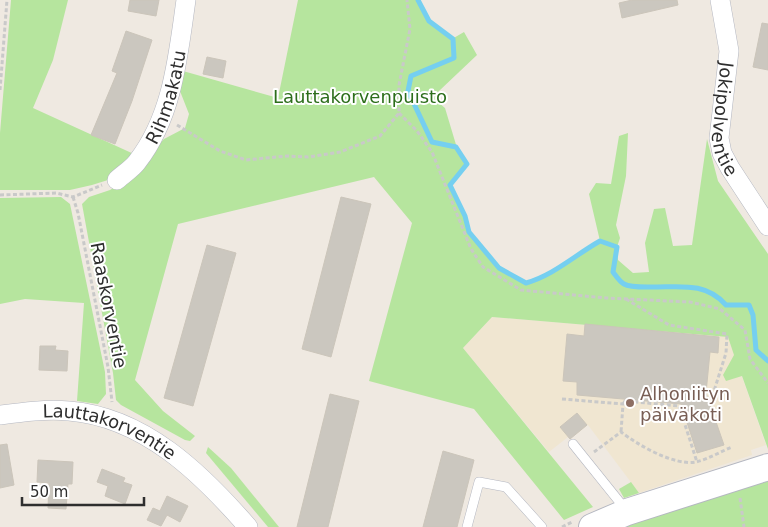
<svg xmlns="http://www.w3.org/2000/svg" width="768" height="527" font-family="'DejaVu Sans',sans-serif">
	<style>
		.education { fill: #f0e6d1 }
		.green { fill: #b6e59e }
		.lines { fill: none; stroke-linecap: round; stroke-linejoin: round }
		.stream { stroke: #75cff0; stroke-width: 5 }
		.building { fill: #cbc7bf; stroke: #cbc5ba }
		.lane-casing { stroke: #b4b7c1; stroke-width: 10 }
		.street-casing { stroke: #b4b7c1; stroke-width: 20 }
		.secondary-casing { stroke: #b4b7c1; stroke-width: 28 }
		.path { stroke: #c9c9c9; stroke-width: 3; stroke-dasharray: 4 2.5; stroke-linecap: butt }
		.lane { stroke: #fff; stroke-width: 9 }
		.street { stroke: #fff; stroke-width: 19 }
		.secondary { stroke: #fff; stroke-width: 26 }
		.education-dot { fill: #8d6e63; stroke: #fff; stroke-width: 2 }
		.labels { text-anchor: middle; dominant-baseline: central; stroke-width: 4; stroke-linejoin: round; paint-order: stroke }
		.street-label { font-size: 18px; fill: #2e2e2e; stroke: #fff }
		.park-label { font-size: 18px; fill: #2c6e1b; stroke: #fff }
		.education-label { font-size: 18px; fill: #785e54; stroke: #fff; text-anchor: start }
	</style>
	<rect width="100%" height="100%" fill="#efe9e1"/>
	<!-- education -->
	<polygon class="education" points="492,317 728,337 766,445 751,450 752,455 639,493 588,425 570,439 568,437 549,452 463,348"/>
	<!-- green -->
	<g class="green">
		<polygon points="11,0 68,0 53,60 33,108 136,155 108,180 92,185 70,190 0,190 0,133"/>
		<path d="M298,0H418L429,21L452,39L464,32L477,55L439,91V103L445,108L457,148L467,164L450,185L465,216L469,232L499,268L526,283C554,276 575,255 600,241L589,194L596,183L611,184L619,136L628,133L626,176L616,225L620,238L617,247L618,260L633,273L649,272L645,243L654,209L665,208L673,246L692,245L707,139L718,181L768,254V449L742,376L726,381L723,375L734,355L728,337L492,317L463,348L593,507L564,520L474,409L369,381L412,223L374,177L178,224L135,380L163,411L195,436L190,441L185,440L121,405L116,400L113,373L82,204L89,197L110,190L125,180L164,139L185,128L189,114L178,86L183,71L278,98Z"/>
		<polygon points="61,197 70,204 105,372 106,394 98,404 77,401 84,303 25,299 0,304 0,198"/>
		<polygon points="208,447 231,468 279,527 268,527 206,453"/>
		<polygon points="768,481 768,527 622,527"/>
		<polygon points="631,482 639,493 624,498 619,489"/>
	</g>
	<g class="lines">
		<!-- stream -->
		<path class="stream" d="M418,0L429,21L453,39L454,58L411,76L408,91L432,142L456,147L467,164L450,185L465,216L469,232L499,268L526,283C554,275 575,255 600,241L617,247L613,272C616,276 620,282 624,284C629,287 640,287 647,287C676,288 704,280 726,305H749L753,315L756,350L768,361"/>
	</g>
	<!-- building -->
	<g class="building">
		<polygon points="130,0 159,0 156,16 128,11"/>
		<polygon points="632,0 677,0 678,5 622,18 619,3"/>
		<polygon points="762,23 768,24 768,70 753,67"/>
		<polygon points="126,31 152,40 132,101 115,144 91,135 117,73 112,71"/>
		<polygon points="207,57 226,61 223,78 203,74"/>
		<polygon points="341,197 371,204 331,357 302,349"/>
		<polygon points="207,245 236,253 193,406 164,398"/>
		<polygon points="585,324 719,337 718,353 710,352 706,393 724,445 697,453 681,404 577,395 577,382 563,381 567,334 584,336"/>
		<polygon points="40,346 56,346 55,350 68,351 67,371 39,370"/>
		<polygon points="330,394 359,401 328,527 297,527"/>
		<polygon points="577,413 587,425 570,439 560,427"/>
		<polygon points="7,444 14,485 0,488 0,445"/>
		<polygon points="443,451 474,460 457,527 423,527"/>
		<polygon points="38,460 73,462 72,484 68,484 66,509 48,508 49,483 37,482"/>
		<polygon points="102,469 125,478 123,482 132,485 125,504 105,496 108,486 97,482"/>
		<polygon points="167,496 188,506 180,522 167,515 161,526 147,520 153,508 160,511"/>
	</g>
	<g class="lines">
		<defs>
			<g id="lane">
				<polyline points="573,444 626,510"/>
				<polyline points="467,527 479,482 506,487 542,527"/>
			</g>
			<g id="street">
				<path id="s1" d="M720,0L729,51L719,138L722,153L730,168L768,226"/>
				<path id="s2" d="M117,180C123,174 132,169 137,162C173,116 178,56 186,0"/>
				<path id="s3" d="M0,415C23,412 46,409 69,411C144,417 201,473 248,527"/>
			</g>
			<polyline id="secondary" points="592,527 627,512 768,467"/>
		</defs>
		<!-- lane casing -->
		<use href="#lane" class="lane-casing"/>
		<!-- street casing -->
		<use href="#street" class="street-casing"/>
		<!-- secondary casing -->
		<use href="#secondary" class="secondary-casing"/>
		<!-- path -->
		<g class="path">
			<polyline points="0,90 7,0"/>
			<polyline points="399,113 417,131 432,152 471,249 483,267 521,290 606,298 690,302 720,309 745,330 750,359 768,383"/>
			<polyline points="177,125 220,151 246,160 287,156 308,157 340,152 380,136 399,113 399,85 410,29 407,0"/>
			<polyline points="0,195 56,193 73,197 102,185"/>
			<polyline points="73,197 78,213 108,367 112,402"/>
			<polyline points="626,299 669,325 727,334 726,353 714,391"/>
			<polyline points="562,399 623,404 621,432"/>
			<polyline points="623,404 625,401 679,406 697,462"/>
			<path d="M594,452L621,432C638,445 674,466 696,462C708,459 720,452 732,447"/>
			<polyline points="740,498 744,527"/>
			<polyline points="562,527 572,522"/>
		</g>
		<!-- lane -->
		<use href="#lane" class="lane"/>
		<!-- street -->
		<use href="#street" class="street"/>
		<!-- secondary -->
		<use href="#secondary" class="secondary"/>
	</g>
	<!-- markers -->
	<circle class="education-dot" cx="630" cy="403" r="5"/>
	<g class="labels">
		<!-- street labels -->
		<g class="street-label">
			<text stroke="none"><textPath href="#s2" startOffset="99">Rihmakatu</textPath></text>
			<text stroke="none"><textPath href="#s1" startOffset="121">Jokipolventie</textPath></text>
			<text transform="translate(109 305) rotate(79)">Raaskorventie</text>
			<text stroke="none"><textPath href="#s3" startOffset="114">Lauttakorventie</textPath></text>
		</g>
		<!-- park labels -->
		<g class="park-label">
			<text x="360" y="96">Lauttakorvenpuisto</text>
		</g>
		<!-- education labels -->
		<g class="education-label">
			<text x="640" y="393">Alhoniityn<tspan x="640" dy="21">päiväkoti</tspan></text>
		</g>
	</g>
	<!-- scale -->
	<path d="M22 497v8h122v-8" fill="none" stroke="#2e2e2e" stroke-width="2.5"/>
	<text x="30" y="497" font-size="15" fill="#2e2e2e" stroke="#ffffff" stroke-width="4" paint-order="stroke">50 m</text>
</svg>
